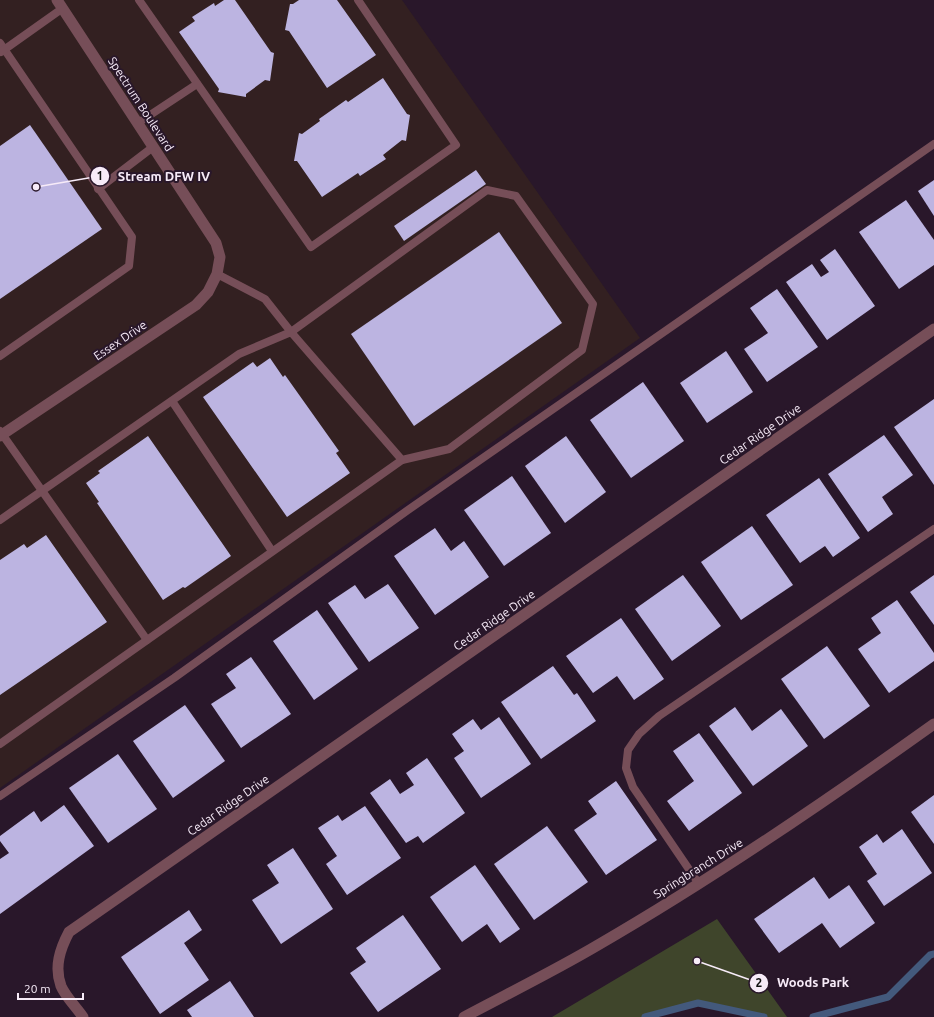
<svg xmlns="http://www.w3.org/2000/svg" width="934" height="1017" font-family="Ubuntu,sans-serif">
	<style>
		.commercial { fill: #332021 }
		.green { fill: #3f452b }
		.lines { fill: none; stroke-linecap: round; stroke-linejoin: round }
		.stream { stroke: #43597c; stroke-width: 7 }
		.building { fill: #bcb4e1 }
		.service { stroke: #764e58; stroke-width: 8 }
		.minor { stroke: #764e58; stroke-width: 11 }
		.labels { text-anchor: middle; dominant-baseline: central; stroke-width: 4; stroke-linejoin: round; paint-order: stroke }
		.street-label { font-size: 12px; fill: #f7ebf8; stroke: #29172a }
		.leader { fill: none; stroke: #f7ebf8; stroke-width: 1.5 }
		.callout-dot { fill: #f7ebf8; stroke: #29172a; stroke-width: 1.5 }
		.mark-label { font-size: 12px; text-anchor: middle; font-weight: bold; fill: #111 }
		.callout-label { font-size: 13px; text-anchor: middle; font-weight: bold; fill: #f7ebf8; stroke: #29172a; stroke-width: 4; stroke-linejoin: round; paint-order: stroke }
	</style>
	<rect width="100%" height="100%" fill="#29172a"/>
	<!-- commercial -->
	<polygon class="commercial" points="0,0 402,0 640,338 0,788"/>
	<!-- green -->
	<polygon class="green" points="717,919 787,1017 764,1017 698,1003 645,1017 552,1017"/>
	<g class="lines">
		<!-- stream -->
		<g class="stream">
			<polyline points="645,1017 698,1003 764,1017"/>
			<polyline points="813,1017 888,997 930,955 934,954"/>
		</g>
	</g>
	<!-- building -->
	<g class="building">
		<polygon points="224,0 235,0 271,52 274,53 270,81 265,80 246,94 246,97 218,92 219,89 179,32 195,21 192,17 214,3 215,6"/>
		<polygon points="299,0 337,0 376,55 327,88 289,31 285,30 290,4 293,4"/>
		<polygon points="383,78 407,114 410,115 406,141 402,140 383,155 386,159 360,176 358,173 322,197 297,161 294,161 299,133 302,134 320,121 319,119 346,100 348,102"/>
		<polygon points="30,125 102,229 0,299 0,146"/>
		<polygon points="476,170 486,184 404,241 394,226"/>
		<polygon points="934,180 934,216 918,191"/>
		<polygon points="906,200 934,240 934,265 899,289 859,232"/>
		<polygon points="499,232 562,323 414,426 351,334"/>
		<polygon points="835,249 875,306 827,340 786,282 812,264 821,277 829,272 820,260"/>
		<polygon points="777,289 818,347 767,382 744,349 768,333 750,308"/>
		<polygon points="726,351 753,392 707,423 680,383"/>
		<polygon points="270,358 283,377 285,375 339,451 336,453 350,473 287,517 203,397 253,362 257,367"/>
		<polygon points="643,382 684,441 631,478 590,420"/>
		<polygon points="934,399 934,485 894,427"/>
		<polygon points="884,435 913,475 882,497 893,514 868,532 828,474"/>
		<polygon points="148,436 231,556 185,588 183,587 163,600 97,503 99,502 86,483 100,473 98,471"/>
		<polygon points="566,436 606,492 565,523 525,466"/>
		<polygon points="512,476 551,533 504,566 464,510"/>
		<polygon points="819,478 860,538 833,557 825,546 800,563 766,515"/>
		<polygon points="752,526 793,585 741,620 701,562"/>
		<polygon points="435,528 451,551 464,541 489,577 435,615 394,556"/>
		<polygon points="46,535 107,622 0,695 0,560 24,544 27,548"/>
		<polygon points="683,575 721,626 672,661 635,609"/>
		<polygon points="934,575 934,625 910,592"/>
		<polygon points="388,584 419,628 369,662 328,603 355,585 365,599"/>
		<polygon points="897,600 934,653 934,661 889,693 858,649 881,633 871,618"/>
		<polygon points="317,610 358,669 314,700 273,641"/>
		<polygon points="621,618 664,679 634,700 617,676 593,693 566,656"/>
		<polygon points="827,646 870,706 824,739 781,679"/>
		<polygon points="251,657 291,714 241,748 211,704 236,688 226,674"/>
		<polygon points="553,666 574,695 577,693 596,721 541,759 501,702"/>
		<polygon points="185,705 225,761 173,798 133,741"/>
		<polygon points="735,707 752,731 781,709 808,746 753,786 709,726"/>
		<polygon points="499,717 531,764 481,798 454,758 464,751 452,734 473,719 481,730"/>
		<polygon points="699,733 742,793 689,831 667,801 694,781 673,751"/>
		<polygon points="118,754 157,809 108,843 69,788"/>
		<polygon points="427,758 465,813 423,843 418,836 406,843 370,793 390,779 400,794 414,785 406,773"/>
		<polygon points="616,781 657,840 606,875 574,830 597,814 588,801"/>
		<polygon points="934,795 934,844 911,812"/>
		<polygon points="64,805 94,846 0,914 0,859 9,853 0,841 0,836 34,811 41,822"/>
		<polygon points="365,806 401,858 347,895 326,864 337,856 318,828 338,815 342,821"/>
		<polygon points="547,826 588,882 534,920 494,864"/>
		<polygon points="902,829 932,873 884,906 867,881 877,874 859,847 877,834 883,843"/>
		<polygon points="293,848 333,909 281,944 252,900 279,883 267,865"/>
		<polygon points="475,865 520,929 500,943 487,924 462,942 430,897"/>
		<polygon points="814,877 829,899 849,885 875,923 840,948 822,923 779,953 754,919"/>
		<polygon points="189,910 202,930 184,943 209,980 160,1014 121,957"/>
		<polygon points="403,915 441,969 378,1012 350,973 366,962 356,948"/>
		<polygon points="230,981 254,1017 192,1017 187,1010"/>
	</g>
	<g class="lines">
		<!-- service -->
		<g class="service">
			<polyline points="139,0 311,247 456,145 358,0"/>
			<polyline points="0,43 132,237 129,266 0,356"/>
			<polyline points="1,52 63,8"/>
			<polyline points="138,123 197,84"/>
			<polyline points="98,189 153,147"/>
			<polyline points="172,401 272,551"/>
			<polyline points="0,431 147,640"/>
			<polyline points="0,520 239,354 291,332 487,190 516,196 593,304 582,350 449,449 402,460 291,332 265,299 217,274"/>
			<polyline points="0,744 402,460"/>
			<polyline points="0,796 174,678 408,510 934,144"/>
			<polyline points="699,884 633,787 626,768 628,750 639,734 659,716 934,529"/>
		</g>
		<!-- minor -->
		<g class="minor">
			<polyline points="0,436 196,305 208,292 217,274 220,257 216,243 57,0"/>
			<path d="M83,1017C77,1008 65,996 61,986C54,967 60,949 69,932L934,329"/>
			<path d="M464,1017C509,993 554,971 598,945C714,878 825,802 934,724"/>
		</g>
	</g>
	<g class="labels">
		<!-- street labels -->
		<g class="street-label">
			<text transform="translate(141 104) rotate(57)">Spectrum Boulevard</text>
			<text transform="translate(120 340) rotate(-34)">Essex Drive</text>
			<text transform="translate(760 434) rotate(-35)">Cedar Ridge Drive</text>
			<text transform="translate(494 620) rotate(-35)">Cedar Ridge Drive</text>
			<text transform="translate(228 805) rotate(-35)">Cedar Ridge Drive</text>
			<text transform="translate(698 868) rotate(-32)">Springbranch Drive</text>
		</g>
	</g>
	<!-- callouts -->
	<path class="leader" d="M36 187L100 176M697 961L759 983"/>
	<g class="callout-dot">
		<circle cx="36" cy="187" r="4"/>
		<circle cx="697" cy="961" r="4"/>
		<circle cx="100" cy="176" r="10"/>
		<circle cx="759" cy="983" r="10"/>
	</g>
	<g class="mark-label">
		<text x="100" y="180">1</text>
		<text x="759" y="987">2</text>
	</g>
	<g class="callout-label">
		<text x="164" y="181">Stream DFW IV</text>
		<text x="813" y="987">Woods Park</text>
	</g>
	<!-- scale -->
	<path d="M18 993v6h65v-6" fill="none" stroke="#f7ebf8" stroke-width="2"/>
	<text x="24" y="993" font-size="12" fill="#f7ebf8" stroke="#29172a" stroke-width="3" paint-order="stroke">20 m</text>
</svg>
